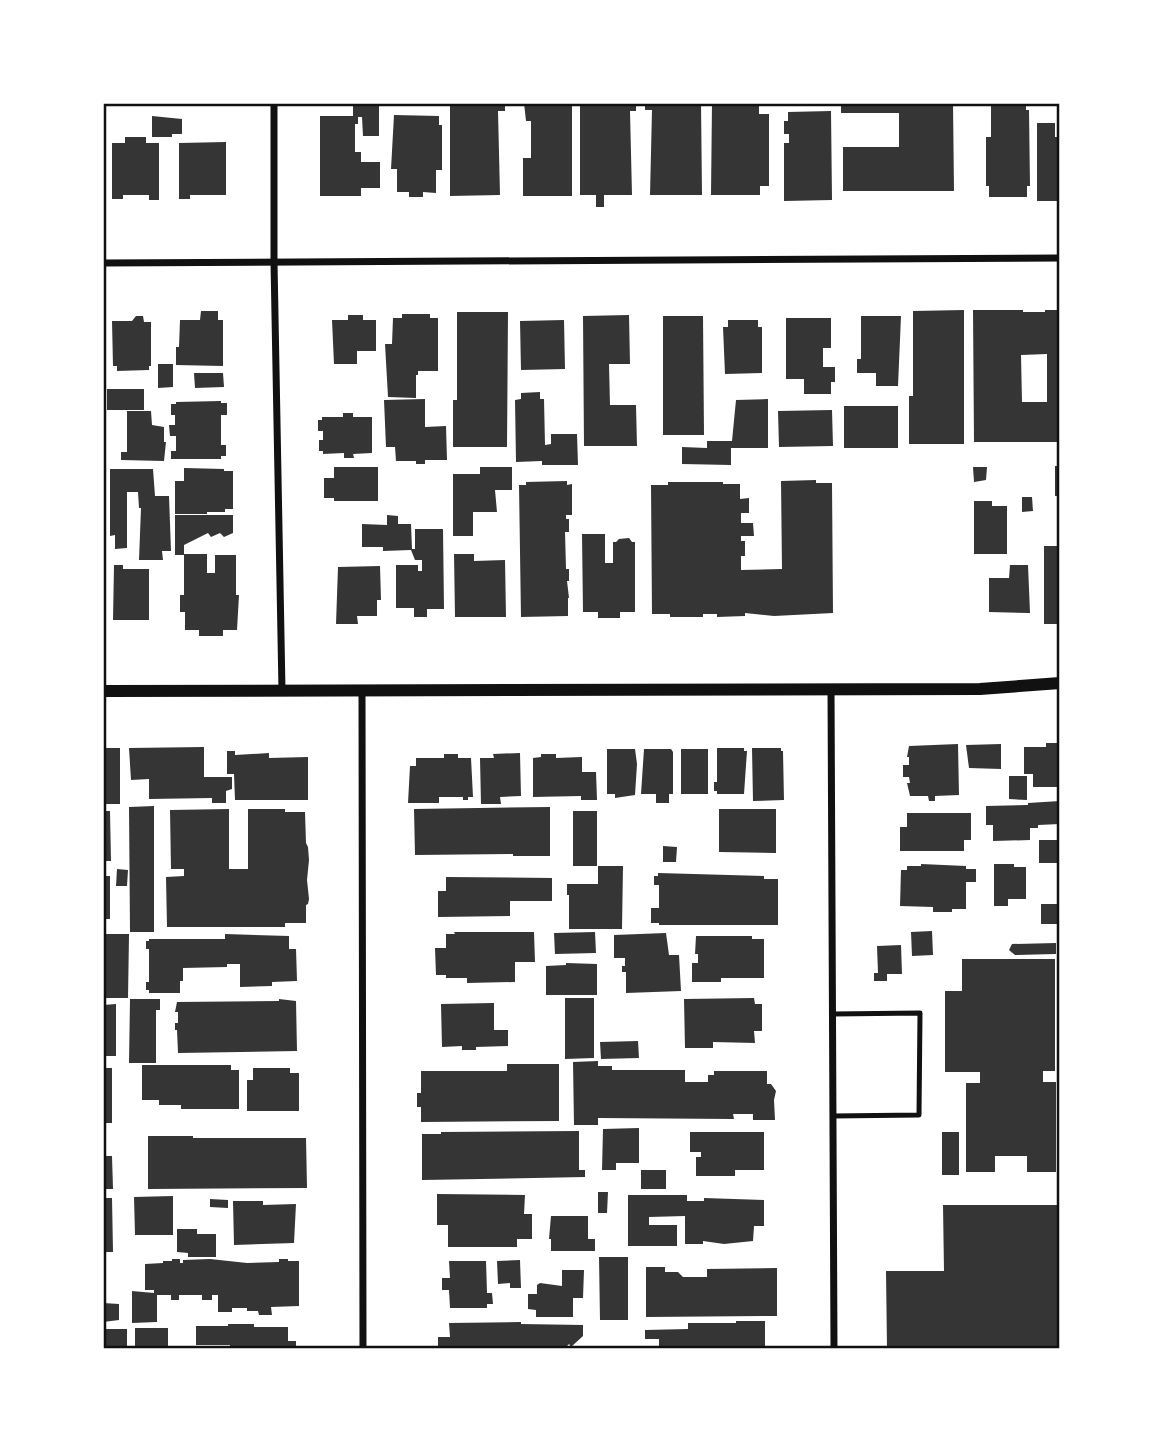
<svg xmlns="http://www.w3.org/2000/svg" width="1163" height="1452" font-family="Karla,sans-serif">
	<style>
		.building { fill: #353535; fill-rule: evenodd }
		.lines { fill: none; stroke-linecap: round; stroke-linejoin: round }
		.service { stroke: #111; stroke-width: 5 }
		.minor { stroke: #111; stroke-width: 7 }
		.tertiary { stroke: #111; stroke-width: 12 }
		.neatline { fill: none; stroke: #111; stroke-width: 2.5 }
	</style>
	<rect width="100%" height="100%" fill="#fff"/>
	<!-- building -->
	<g class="building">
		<polygon points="353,103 379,103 379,136 363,136 362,117 358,117 358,124 355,124 355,152 361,152 361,162 380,162 380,188 361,188 361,196 320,196 320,116 353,116"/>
		<polygon points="450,103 505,103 505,111 498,111 500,195 450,196"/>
		<polygon points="524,103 572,103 572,196 523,196 523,158 531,158 531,121 526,121"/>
		<polygon points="580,103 636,103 636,111 630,111 632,195 604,195 604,207 596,207 596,195 580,195"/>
		<polygon points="645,103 701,103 702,195 650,195 652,110 645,110"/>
		<polygon points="712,103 759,103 759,114 769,114 769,186 760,186 760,195 711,195"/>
		<polygon points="841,103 953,103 954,191 843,191 843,147 899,147 899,113 841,113"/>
		<polygon points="991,103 1026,103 1026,110 1029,110 1030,186 1027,186 1027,197 989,197 989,186 986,186 986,137 991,137"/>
		<polygon points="831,111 832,200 784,201 784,143 789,143 789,134 784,134 784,121 788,121 788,112"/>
		<polygon points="394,115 439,116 439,125 442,125 442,170 436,170 436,193 423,192 423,197 409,197 409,192 397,192 397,169 391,169"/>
		<polygon points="152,116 182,119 182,134 172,134 172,137 152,137"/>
		<polygon points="1037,123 1055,123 1055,137 1060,137 1060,201 1037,201"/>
		<polygon points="125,137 146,137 146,143 159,143 159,200 149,200 149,195 123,195 123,199 112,199 112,143 125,143"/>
		<polygon points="226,142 226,195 190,195 190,199 179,199 179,143"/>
		<polygon points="964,310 964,444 909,444 909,396 913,396 913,311"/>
		<path d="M973,310H1023V312H1045V310H1060V442H974ZM1047,354V402H1022L1021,355Z"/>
		<polygon points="201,311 218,311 218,320 223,320 223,366 176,365 176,347 179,347 180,320 200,320"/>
		<polygon points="457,312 508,312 507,447 453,447 453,400 457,400"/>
		<polygon points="402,314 430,314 430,318 438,318 438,371 418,371 418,375 416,375 416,398 388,397 385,344 392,344 393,318 402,318"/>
		<polygon points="348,315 363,315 363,320 376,320 376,351 357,351 357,364 334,364 332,320 348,320"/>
		<polygon points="629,315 630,364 609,364 610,405 636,405 637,446 584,446 583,316"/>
		<polygon points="136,316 143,316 144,322 151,322 151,366 149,366 149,370 117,371 117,366 113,366 112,321 132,321"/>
		<polygon points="663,316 703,316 704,435 663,435"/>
		<polygon points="861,316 901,316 898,386 876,386 876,373 857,373 857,359 861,359"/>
		<polygon points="786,318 831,318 831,348 823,348 823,367 835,367 835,382 831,382 831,394 804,394 804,379 786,379"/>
		<polygon points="564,320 565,369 521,370 520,321"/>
		<polygon points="728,320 758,320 758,327 762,327 762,373 725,374 723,327 728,327"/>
		<polygon points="158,364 173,364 173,387 158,388"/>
		<polygon points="194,373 223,373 224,387 195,388"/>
		<rect x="107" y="389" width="37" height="21"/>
		<polygon points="540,392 540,399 544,399 545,445 551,444 551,434 577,434 578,465 542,465 542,461 516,462 515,400 521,399 521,393"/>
		<polygon points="425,399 425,427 446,426 447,460 425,460 425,464 416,464 416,461 396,461 395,447 386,447 384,400"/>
		<polygon points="768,399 768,448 731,448 731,465 682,464 682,447 707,448 707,441 732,441 736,400"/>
		<polygon points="221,401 221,403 227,403 227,415 221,415 221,445 226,445 226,456 221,456 221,459 171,459 171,451 176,451 176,436 170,436 169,425 175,425 175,415 171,415 171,404 176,404 176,402"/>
		<rect x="844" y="406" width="54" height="42"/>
		<polygon points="832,410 833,446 779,447 778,411"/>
		<polygon points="127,411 151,411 152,425 164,427 164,442 166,442 164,461 121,460 121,452 127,452"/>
		<polygon points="343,413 353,413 353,417 372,417 372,453 353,454 354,458 344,458 344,453 323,454 323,451 319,451 319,440 323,440 323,431 318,431 318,420 322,420 322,417 343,417"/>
		<rect x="1055" y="466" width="5" height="30"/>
		<polygon points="334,467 378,467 378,501 334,501 334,498 324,498 324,478 334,478"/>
		<polygon points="480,467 512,467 512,490 495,490 497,512 473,512 473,536 453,536 453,474 480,474"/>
		<polygon points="973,467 987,467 986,480 974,482"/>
		<polygon points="184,468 224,469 224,471 233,471 233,509 225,509 225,512 207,512 207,514 175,514 175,481 184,481"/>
		<polygon points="110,469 153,469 155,496 169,496 171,551 162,551 163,560 139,560 141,508 139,508 138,492 127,492 127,548 115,549 115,535 110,536"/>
		<polygon points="816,480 816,483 832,483 833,613 774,616 745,613 745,616 717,617 717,614 703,614 703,617 670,617 670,614 652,614 651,485 668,485 668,482 723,482 723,484 740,484 740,499 749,498 749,513 741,513 741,523 753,523 754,536 741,536 741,541 745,541 745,556 741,556 741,570 782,569 781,481"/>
		<polygon points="567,481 567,485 572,484 572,515 566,515 566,519 569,519 569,532 565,532 566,569 569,569 569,581 567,581 569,598 568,598 568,616 521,617 519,485 526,485 526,482"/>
		<polygon points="1022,497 1032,497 1033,511 1022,512"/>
		<polygon points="974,501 992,501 992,506 1007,506 1007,554 974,554"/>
		<polygon points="175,515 233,515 233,533 224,537 220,533 211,537 208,533 184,545 184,555 175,555"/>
		<polygon points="387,515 398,516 398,524 411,524 412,549 415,549 415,529 443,529 444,609 427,609 427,617 414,617 414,608 396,608 396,565 418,565 418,571 422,571 422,560 415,560 411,550 383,551 383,547 362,547 362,524 387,525"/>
		<polygon points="582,534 605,534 605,563 613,563 613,542 616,542 619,539 629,538 632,542 635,542 635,612 620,612 620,618 598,618 598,612 583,612"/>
		<rect x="103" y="540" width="3" height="86"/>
		<rect x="1044" y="546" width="16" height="78"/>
		<polygon points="184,554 207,554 207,573 215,573 215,555 236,555 236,595 239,595 237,630 223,630 223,636 199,636 199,630 185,630 185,612 180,612 180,595 184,595"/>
		<polygon points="454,554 474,554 474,561 505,560 506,617 455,617"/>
		<polygon points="114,565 123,565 123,569 149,569 149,620 113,620"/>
		<polygon points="1010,565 1028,565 1030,613 989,612 989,578 1009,578"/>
		<polygon points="380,566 381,600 377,600 377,616 357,616 358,624 336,624 338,567"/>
		<polygon points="1046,743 1060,743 1060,787 1033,787 1033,774 1024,774 1024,747 1046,747"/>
		<polygon points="958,744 959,795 935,796 935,801 929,801 928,796 910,796 907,783 910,783 909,777 903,777 903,765 909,765 909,757 907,757 909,746"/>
		<polygon points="1001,744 1001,769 969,768 966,745"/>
		<polygon points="204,747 204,777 232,777 232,789 226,791 226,803 212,803 212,798 149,799 149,779 131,780 129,748"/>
		<rect x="103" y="748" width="17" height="56"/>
		<polygon points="717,748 744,748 744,751 747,751 744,794 717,794 717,791 714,791 714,782 717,782"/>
		<polygon points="752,748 781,748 781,751 783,751 784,800 753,801"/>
		<polygon points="607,749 635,749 637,764 635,795 615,798 615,794 607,794"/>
		<polygon points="644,749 671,749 673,752 673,794 669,794 669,803 656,803 656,794 641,794"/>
		<rect x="681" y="749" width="27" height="45"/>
		<polygon points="227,751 235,751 235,755 269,753 269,758 308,757 308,800 235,800 234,774 227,774"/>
		<polygon points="520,753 521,796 500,797 501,804 481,804 480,758 494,758 493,754"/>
		<polygon points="444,754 458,754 458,758 471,758 473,797 468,797 468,800 463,800 463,797 439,797 439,803 408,803 410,766 416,766 416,758 444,758"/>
		<polygon points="541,754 556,754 556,758 582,757 582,772 596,772 597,800 581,800 581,796 533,797 533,758 541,757"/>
		<polygon points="1009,776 1027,776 1027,800 1009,799"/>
		<polygon points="1060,801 1060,824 1038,825 1038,828 1030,828 1030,840 993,841 993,825 986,825 986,806 1028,805 1028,803"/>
		<polygon points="154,806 154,932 130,932 129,807"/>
		<polygon points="550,807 550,856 513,856 513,854 415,855 414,809"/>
		<polygon points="229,809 229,869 248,869 248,809 285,809 285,812 305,812 306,843 308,847 309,860 307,880 309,899 308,904 306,905 306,923 285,923 285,927 167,927 166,877 184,876 184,869 171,869 170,810"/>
		<polygon points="719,809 776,809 776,853 719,852"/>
		<polygon points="103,811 110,811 111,861 103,861"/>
		<rect x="573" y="811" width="24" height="55"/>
		<polygon points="907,813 971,813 971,840 964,840 964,851 900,851 900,827 907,827"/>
		<rect x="1039" y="840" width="21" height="23"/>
		<polygon points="663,846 677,847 676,862 663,862"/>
		<polygon points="921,864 966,866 966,869 976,869 976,882 966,882 966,909 952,909 952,912 933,912 933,907 900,906 901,870 907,870 907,866 921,866"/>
		<polygon points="994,864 1014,864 1014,867 1026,867 1026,899 1008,899 1008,906 994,906"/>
		<polygon points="598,866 623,866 622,929 569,929 569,895 567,895 567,884 598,884"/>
		<polygon points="117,869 128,870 127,886 116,886"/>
		<polygon points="658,873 764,876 764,879 778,879 778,925 659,925 659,923 651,923 651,908 659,908 659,885 654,885 654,876 658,876"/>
		<rect x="103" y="876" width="7" height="43"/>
		<polygon points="446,877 552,878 552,901 510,901 510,916 438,917 438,891 446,891"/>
		<rect x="1041" y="904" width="19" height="20"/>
		<polygon points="932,931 933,955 912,956 911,932"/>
		<polygon points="454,932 534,932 535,962 515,962 515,982 467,983 467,978 446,978 446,975 436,975 435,948 446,948 446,934 455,934"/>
		<polygon points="595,932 596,953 555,954 554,933"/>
		<polygon points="666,933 669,955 679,955 681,991 626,993 626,972 622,972 622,966 625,966 625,958 614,958 614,935"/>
		<polygon points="106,934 129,934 128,998 106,998"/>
		<polygon points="225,934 289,936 289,949 296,949 297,981 272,982 272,986 240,987 240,964 227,964 227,967 183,968 183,981 180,981 180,993 149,993 149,990 146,990 146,982 149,982 149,949 146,949 146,941 149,941 149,939 225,939"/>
		<polygon points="696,936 752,936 752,939 764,939 764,978 721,978 721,982 692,982 692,963 698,963 698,954 695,954"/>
		<polygon points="1056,943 1056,954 1015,955 1009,950 1012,944"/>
		<polygon points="901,945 902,974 887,974 887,981 874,981 874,973 878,973 877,946"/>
		<polygon points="962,959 1055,959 1055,1071 1043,1071 1043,1082 1056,1082 1056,1172 1027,1172 1027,1156 995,1156 995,1172 966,1172 966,1083 980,1083 980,1072 945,1072 945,991 962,991"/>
		<polygon points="566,963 597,964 597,995 546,995 546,966 566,965"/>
		<polygon points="565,998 594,998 594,1058 565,1059"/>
		<polygon points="754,998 755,1004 762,1004 762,1031 754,1031 755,1043 713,1042 713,1048 685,1048 684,999"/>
		<polygon points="130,999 160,999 160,1010 156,1010 156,1063 129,1063"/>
		<polygon points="279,999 296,1001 297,1051 178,1053 177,1030 175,1030 175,1023 178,1023 178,1012 175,1012 177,1002 279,1001"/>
		<polygon points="494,1003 494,1030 508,1030 508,1046 476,1047 476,1050 462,1050 462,1046 442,1047 441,1004"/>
		<polygon points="116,1004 116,1056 103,1056 103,1005"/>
		<polygon points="638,1041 639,1058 601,1059 600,1042"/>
		<polygon points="598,1061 598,1066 612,1066 612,1070 685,1070 685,1082 708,1082 708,1075 714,1075 714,1071 767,1071 767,1084 771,1084 776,1091 774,1100 775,1120 753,1120 753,1114 733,1114 734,1119 598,1118 598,1125 574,1125 573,1062"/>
		<polygon points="507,1064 559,1064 559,1121 421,1122 421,1107 417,1107 417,1093 421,1093 421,1071 507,1071"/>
		<polygon points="142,1065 231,1065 231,1070 239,1070 239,1109 181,1109 181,1105 159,1105 159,1100 142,1100"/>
		<rect x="103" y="1068" width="9" height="55"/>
		<polygon points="253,1068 290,1068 290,1073 299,1073 299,1111 247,1111 247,1080 253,1080"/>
		<polygon points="639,1128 639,1163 616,1163 616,1170 602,1170 603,1129"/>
		<polygon points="579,1131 579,1170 585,1170 585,1177 422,1180 422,1134 441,1134 441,1132"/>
		<polygon points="690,1132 764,1132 764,1170 735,1170 735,1176 696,1176 696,1157 701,1157 701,1152 690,1152"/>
		<rect x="942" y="1132" width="17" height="43"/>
		<polygon points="148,1136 193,1136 193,1138 306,1138 307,1188 148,1189"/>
		<polygon points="103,1156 112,1156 113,1189 103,1189"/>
		<rect x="641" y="1170" width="25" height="19"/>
		<polygon points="598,1192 608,1192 607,1213 598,1213"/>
		<polygon points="437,1194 525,1195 524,1214 532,1214 532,1239 517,1239 517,1247 448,1247 448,1225 437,1225"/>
		<polygon points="628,1195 687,1195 687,1201 704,1201 704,1198 764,1200 764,1226 754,1226 753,1241 724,1244 703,1241 703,1244 685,1244 685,1216 649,1217 649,1225 677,1225 677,1246 628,1246"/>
		<polygon points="173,1196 173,1235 135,1235 134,1197"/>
		<polygon points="103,1198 112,1198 113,1252 103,1252"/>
		<polygon points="210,1199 228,1200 228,1208 210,1207"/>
		<polygon points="233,1201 263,1201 263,1205 296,1204 294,1243 234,1245"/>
		<polygon points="943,1205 1060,1205 1060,1349 887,1349 886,1271 944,1271"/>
		<polygon points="551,1216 588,1216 588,1239 595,1239 595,1251 551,1251 551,1239 549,1239"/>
		<polygon points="177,1229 197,1229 197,1234 216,1234 216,1257 188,1257 188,1253 177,1252"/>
		<polygon points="599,1257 628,1257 628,1320 600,1320"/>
		<polygon points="172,1259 180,1259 180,1263 183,1263 183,1260 210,1259 247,1263 279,1262 279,1259 288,1259 288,1261 299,1261 299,1306 271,1307 272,1315 259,1315 258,1311 247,1311 247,1308 232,1308 232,1312 218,1312 218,1295 212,1295 212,1300 202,1300 202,1295 179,1295 179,1300 171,1300 171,1295 157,1295 157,1322 132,1323 132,1291 154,1293 154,1290 145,1290 145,1264 163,1263 163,1261 172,1261"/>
		<polygon points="520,1260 521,1288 510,1288 510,1283 498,1284 497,1261"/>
		<polygon points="449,1261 486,1261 487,1293 492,1293 493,1304 487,1304 487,1308 450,1308 449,1290 442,1290 442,1278 450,1278"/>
		<polygon points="646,1267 665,1267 665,1272 678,1272 683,1277 707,1277 707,1269 777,1268 777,1316 646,1317"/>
		<polygon points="562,1270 584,1270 583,1298 573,1298 573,1317 536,1317 536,1310 528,1309 528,1294 537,1294 537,1285 540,1283 562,1286"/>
		<polygon points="103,1303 119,1304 119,1320 103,1322"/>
		<polygon points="736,1321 765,1321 765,1349 659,1349 659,1339 645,1339 645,1330 688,1329 688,1323 736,1323"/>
		<polygon points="521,1322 521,1324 583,1325 583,1336 571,1347 569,1344 564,1349 438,1349 438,1337 450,1337 449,1323"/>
		<polygon points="228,1324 254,1324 254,1327 288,1327 288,1341 296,1341 296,1349 230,1349 230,1345 196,1345 196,1326 228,1326"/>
		<rect x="135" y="1328" width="33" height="21"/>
		<rect x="103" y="1329" width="24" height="20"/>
	</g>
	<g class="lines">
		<!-- service -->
		<polyline class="service" points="833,1014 920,1013 919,1115 833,1116"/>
		<!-- minor -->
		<g class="minor">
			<polyline points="274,103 274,262 282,690"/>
			<polyline points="103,263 1060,258"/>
			<polyline points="831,688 834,1349"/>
			<polyline points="362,690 363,1349"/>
		</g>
		<!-- tertiary -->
		<polyline class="tertiary" points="103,691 980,689 1060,683"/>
	</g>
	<!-- border -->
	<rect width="1163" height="1452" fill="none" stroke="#ffffff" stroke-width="210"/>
	<rect x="105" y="105" width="953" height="1242" class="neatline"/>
</svg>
